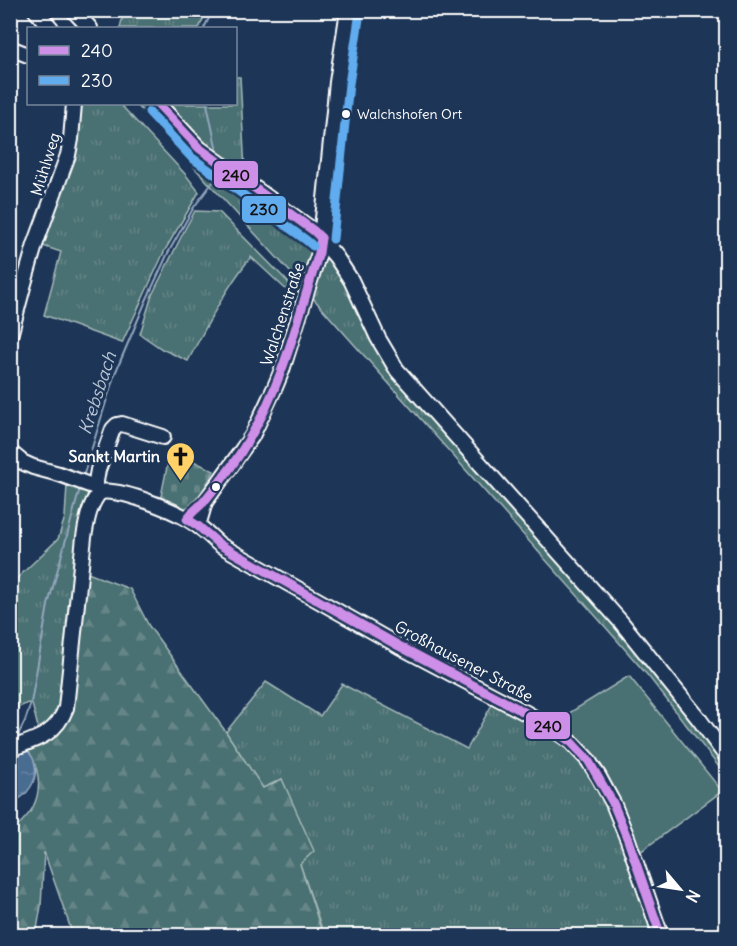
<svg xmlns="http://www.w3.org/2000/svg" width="737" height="946" font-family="Delius,sans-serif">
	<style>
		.grass { fill: url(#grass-tufts); stroke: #a4b8b8; stroke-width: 1.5 }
		.forest { fill: url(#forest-firs); stroke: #a4b8b8; stroke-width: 1.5 }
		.cemetery { fill: url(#cemetery-stones); stroke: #a4b8b8; stroke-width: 1.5 }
		.park { fill: #4a7072; stroke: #a4b8b8; stroke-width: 1.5 }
		.water { fill: url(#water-ripples); stroke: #92a7bd; stroke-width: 1.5 }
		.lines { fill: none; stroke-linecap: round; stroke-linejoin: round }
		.stream { stroke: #92a7bd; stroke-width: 2 }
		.minor-casing { stroke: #fff; stroke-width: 18 }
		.minor { stroke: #1d3557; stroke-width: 14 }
		.bus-1-casing { stroke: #1d3557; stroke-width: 14 }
		.bus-2-casing { stroke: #1d3557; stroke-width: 14 }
		.bus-1 { stroke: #ce8fe9; stroke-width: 9 }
		.bus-2 { stroke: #60acee; stroke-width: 9 }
		.bus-dot { fill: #fff; stroke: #1d3557; stroke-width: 2 }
		.labels { text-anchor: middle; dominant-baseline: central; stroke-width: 6; stroke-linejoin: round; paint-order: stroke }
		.bus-label { font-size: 14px; fill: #fff; stroke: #1d3557; text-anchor: start }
		.street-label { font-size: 16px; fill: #fff; stroke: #1d3557 }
		.poi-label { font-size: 16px; font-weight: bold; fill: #fff; stroke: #1d3557; text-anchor: end }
		.water-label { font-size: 18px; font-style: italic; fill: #b7c4d3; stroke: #1d3557 }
		.line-badge { stroke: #1d3557; stroke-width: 2 }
		.pale-badge-label { font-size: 16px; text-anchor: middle; font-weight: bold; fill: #111 }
	</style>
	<defs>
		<pattern id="grass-tufts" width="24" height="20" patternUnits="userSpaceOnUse" patternTransform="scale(1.5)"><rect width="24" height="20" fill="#4a7072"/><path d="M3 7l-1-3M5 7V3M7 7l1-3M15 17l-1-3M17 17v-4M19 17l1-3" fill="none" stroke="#658587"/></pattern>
		<pattern id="forest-firs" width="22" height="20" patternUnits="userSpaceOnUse" patternTransform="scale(1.5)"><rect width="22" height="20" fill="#4a7072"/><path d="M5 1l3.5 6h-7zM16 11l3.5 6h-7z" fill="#658587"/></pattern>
		<pattern id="cemetery-stones" width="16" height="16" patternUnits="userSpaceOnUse" patternTransform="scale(1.5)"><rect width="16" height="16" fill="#4a7072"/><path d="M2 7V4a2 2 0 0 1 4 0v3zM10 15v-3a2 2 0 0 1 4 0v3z" fill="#658587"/></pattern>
		<pattern id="water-ripples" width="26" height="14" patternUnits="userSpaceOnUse" patternTransform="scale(1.5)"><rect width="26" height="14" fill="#4a6c91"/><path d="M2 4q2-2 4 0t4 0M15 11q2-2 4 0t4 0" fill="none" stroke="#6582a2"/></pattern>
	</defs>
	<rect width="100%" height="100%" fill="#1d3557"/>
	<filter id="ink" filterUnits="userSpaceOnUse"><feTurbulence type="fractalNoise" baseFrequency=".0167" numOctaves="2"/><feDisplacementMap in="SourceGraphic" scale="12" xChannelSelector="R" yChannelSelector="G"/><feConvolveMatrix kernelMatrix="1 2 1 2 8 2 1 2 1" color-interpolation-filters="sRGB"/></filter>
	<g filter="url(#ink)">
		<!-- grass -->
		<g class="grass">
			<polygon points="124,11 124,10 207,11 199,28 120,28"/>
			<polygon points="236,77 240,77 245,171 206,144 169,104 236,104"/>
			<polygon points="80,104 120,104 186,175 199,192 165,250 122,343 44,315 61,252 40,245"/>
			<polygon points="136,104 147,104 207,167 230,181 312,239 313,251 303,286"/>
			<path d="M195,211L219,212L288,282L293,296L251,257C225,289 207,325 188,361L162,349L140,334L152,295L186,227Z"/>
			<polygon points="326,257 336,267 344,279 355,309 371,341 393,374 656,674 717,750 726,764 726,776 649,677 609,631 312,297"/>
			<polygon points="67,485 88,492 80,522 68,608 63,690 60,710 51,723 39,731 32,704 28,703 17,708 11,690 11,584 58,539 65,517"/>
			<path d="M266,682L320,716L342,684L467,749L493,703C524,719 558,735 580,762C619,810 636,879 655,935H324L300,864L282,779L263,789L226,732Z"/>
		</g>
		<!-- forest -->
		<path class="forest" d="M85,572L130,589L149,626L226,732L263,788L282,779L314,851L300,864L323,935H73L44,852L41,906L36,935H11L10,824L18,826C23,820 30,814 33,807C43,787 38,766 27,748C52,739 57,740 70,716Z"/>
		<!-- cemetery -->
		<path class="cemetery" d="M173,451L214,471C206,485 197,503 182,510L160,501L167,467Z"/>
		<!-- park -->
		<polygon class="park" points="629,676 722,791 640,852 617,803 573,737 559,725 558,721 561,718"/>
		<!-- water -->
		<path class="water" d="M10,714C15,726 20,738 27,749C29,753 33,757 34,761C40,780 27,797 11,803V787L19,765L17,755L11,745Z"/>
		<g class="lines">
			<!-- stream -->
			<g class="stream">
				<polyline points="204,28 213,10"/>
				<polyline points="207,104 218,156"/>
				<polyline points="83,477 114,376 145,303 168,253 194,207 216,178 219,168"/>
				<polyline points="18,735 25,721 31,703 48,605 80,488"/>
			</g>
			<defs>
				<g id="minor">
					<polyline points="35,10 51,28"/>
					<polyline points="73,10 90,28"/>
					<polyline points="10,48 28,55"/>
					<polyline points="158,104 199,148 314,231 336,257 351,280 378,338 397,370 621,622 699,719 726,756"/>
					<polyline points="10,336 23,287 35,245 68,155 71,139 74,104"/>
					<path d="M10,452L22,462L33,467L59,474L95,487L100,492C121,488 180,512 198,526C206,531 213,539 220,545L399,646L526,713L550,727L571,742L588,760L599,777L613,803L628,840L661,936"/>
					<polyline points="95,487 98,470 113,429 117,425 122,424 163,437"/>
					<polyline points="198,526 205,502 252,436 275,387 282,370 314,268 319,253 321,238 337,82 348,10"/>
					<path d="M10,749C36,739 55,736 66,708L84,537C87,520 89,505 100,492"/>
				</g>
			</defs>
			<!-- minor casing -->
			<use href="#minor" class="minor-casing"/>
			<!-- minor -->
			<use href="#minor" class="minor"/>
			<defs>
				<g id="bus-1">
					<polyline points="158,104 199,148 314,231 321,238"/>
					<path d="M321,238L319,253C298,316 284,382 249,439C237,460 222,480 206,499C200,507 192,511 187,519L198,526L220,545L399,646L526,713L550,727L571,742L588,760L613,803L628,840L661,936"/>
				</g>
				<g id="bus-2">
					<polyline points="149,112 191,157 306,240 313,246"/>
					<polyline points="333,239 349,84 360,12"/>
				</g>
			</defs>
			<!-- bus-1 casing -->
			<use href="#bus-1" class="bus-1-casing"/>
			<!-- bus-2 casing -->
			<use href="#bus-2" class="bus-2-casing"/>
			<!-- bus-1 -->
			<use href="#bus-1" class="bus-1"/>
			<!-- bus-2 -->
			<use href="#bus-2" class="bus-2"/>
		</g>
	</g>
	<!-- icons -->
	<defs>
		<symbol id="church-pin" viewBox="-11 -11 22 30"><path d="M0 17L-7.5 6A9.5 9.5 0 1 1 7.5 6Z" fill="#ffd166" stroke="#1d3557"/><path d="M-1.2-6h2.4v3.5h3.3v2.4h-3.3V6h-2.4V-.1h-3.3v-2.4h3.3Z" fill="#111"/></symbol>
	</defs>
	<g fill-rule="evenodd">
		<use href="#church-pin" x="164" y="440" width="33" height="45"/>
	</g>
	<!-- markers -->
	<g class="bus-dot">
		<circle cx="346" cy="114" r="5"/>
		<circle cx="216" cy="487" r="5"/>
	</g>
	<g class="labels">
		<!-- bus labels -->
		<g class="bus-label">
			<text x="357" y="114">Walchshofen Ort</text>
		</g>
		<!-- street labels -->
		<g class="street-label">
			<text transform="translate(45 164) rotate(-73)">Mühlweg</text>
			<text transform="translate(282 314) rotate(-72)">Walchenstraße</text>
			<text transform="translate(464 661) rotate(28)">Großhausener Straße</text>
		</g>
		<!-- poi labels -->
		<g class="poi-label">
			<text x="160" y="456">Sankt Martin</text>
		</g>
		<!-- water labels -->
		<g class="water-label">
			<text transform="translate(97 393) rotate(-72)">Krebsbach</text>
		</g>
	</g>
	<g class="line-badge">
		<rect x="213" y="160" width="46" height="29" rx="6" fill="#ce8fe9"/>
		<rect x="241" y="195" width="46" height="29" rx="6" fill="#60acee"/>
		<rect x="525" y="711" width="46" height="29" rx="6" fill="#ce8fe9"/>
	</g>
	<g class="pale-badge-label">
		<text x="236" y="181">240</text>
		<text x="264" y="215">230</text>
		<text x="548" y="732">240</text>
	</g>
	<!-- margin -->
	<rect width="737" height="946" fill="none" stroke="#1d3557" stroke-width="36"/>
	<rect x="18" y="18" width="701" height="910" fill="none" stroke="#fff" stroke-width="2" filter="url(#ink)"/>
	<!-- legend -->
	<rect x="27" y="27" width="210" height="78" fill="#1d3557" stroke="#77869a" stroke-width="1.5"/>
	<rect x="39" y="46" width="30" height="9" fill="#ce8fe9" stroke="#77869a" stroke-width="1.5"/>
	<text x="81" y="57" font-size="18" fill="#ffffff">240</text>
	<rect x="39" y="76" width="30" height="9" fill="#60acee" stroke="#77869a" stroke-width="1.5"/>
	<text x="81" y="87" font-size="18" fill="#ffffff">230</text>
	<!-- north arrow -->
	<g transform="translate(680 889) rotate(119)" stroke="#1d3557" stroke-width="4.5" paint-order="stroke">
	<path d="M0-4.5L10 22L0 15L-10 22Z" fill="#ffffff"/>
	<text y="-9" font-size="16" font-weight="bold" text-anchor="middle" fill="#ffffff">N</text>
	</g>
</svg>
